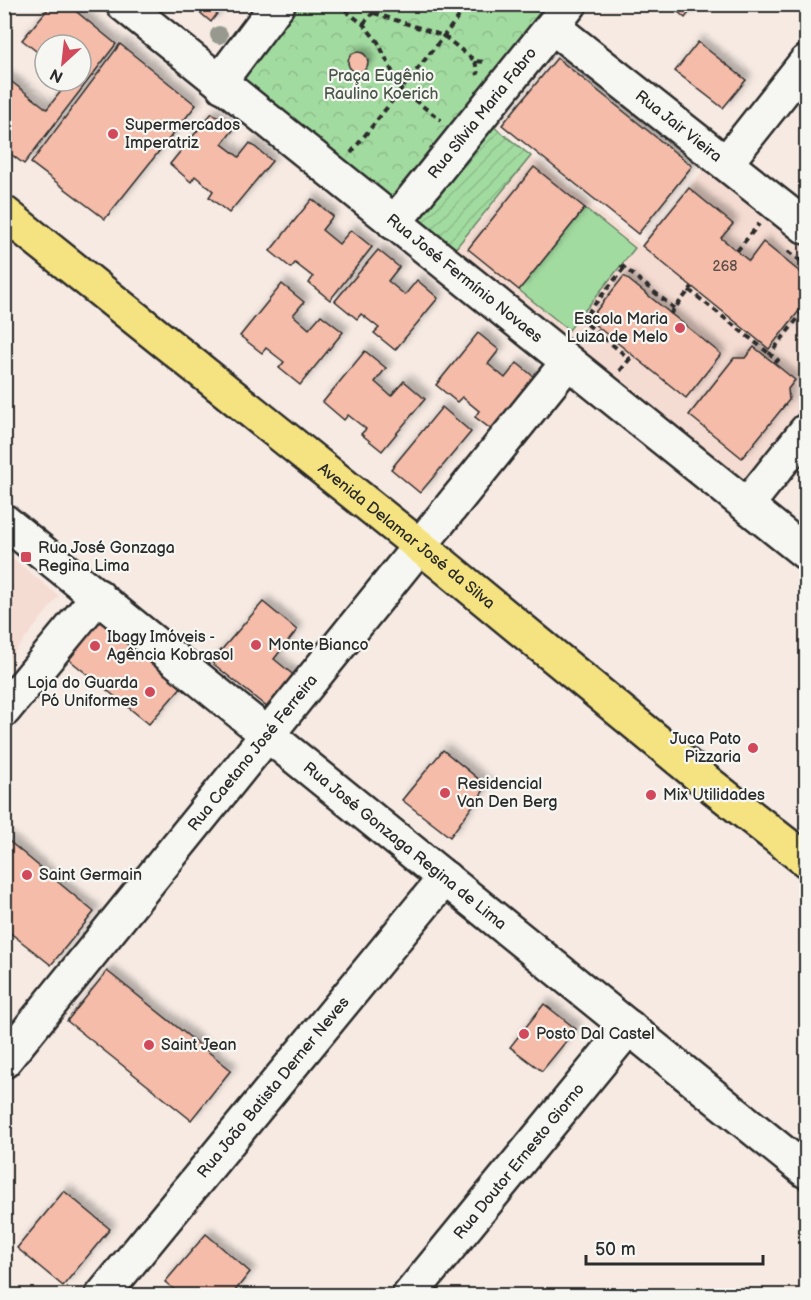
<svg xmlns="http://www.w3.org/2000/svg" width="811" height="1300" font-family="'Balsamiq Sans',sans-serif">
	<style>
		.built { fill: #f5dcd2 }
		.grass { fill: #a2dba0; stroke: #668366; stroke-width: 1.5 }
		.forest { fill: url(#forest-crowns); stroke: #668366; stroke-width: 1.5 }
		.garden { fill: url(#garden-furrows); stroke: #668366; stroke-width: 1.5 }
		.building { fill: #f4bca9; stroke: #2b2b2b; stroke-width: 1.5; filter: url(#shadow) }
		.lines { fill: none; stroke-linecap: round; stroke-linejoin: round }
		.minor-casing { stroke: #2b2b2b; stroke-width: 38 }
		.major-casing { stroke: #2b2b2b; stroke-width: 38 }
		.path { stroke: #2b2b2b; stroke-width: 4; stroke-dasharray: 6 4.5; stroke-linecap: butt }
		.minor { stroke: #f6f6f2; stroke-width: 33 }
		.major { stroke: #f5e382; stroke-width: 33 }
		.tree { fill: #97998e }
		.poi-dot { fill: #d1495b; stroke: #f6f6f2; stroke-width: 2 }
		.labels { text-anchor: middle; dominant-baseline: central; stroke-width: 4.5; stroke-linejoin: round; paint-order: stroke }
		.number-label { font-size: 14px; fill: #5d4f4a }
		.park-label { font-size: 16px; fill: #495748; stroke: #f6f6f2 }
		.street-label { font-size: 16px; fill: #2b2b2b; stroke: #f6f6f2 }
		.poi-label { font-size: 16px; fill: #2b2b2b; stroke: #f6f6f2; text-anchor: start }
	</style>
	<defs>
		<pattern id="forest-crowns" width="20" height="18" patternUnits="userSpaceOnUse" patternTransform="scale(1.5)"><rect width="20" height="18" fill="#a2dba0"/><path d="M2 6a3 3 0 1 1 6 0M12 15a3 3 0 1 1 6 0" fill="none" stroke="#8cbc8a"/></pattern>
		<pattern id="garden-furrows" width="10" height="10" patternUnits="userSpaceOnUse" patternTransform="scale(1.5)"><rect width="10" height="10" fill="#a2dba0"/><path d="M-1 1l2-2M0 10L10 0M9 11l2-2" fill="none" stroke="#8cbc8a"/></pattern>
		<filter id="shadow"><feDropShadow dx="5.5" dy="-5.5" stdDeviation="3" flood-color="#0004"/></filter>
	</defs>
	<rect width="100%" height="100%" fill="#f6eae3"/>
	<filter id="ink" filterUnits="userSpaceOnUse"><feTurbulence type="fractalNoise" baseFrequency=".0167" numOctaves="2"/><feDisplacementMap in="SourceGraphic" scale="12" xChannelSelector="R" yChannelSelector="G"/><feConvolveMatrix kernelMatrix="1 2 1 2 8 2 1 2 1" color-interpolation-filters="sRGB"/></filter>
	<g filter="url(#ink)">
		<!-- built -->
		<g class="built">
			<polygon points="493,126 641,246 708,165 806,244 806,407 745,483 417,219"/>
			<polygon points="5,552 59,596 5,664"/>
		</g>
		<!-- grass -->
		<polygon class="grass" points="585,208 635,248 569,330 519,290"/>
		<!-- forest -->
		<polygon class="forest" points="300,5 554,5 394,201 243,79"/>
		<!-- garden -->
		<polygon class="garden" points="493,126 531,156 455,249 417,219"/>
		<!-- building -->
		<g class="building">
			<polygon points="52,4 67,4 116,44 24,164 4,149 4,76 47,109 69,81 81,81 81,45 45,45 45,58 22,40"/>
			<polygon points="190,4 218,4 216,7 220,10 211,22"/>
			<polygon points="669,4 696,4 685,18"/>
			<polygon points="698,42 746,80 723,108 675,71"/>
			<polygon points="120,44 196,105 105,219 31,163"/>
			<circle cx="358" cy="62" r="10"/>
			<polygon points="557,58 692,166 638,234 502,125"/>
			<polygon points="212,113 233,130 222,144 239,157 250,143 272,161 229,213 209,197 213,191 195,176 191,182 170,164"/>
			<polygon points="534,167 585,208 519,290 468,249"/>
			<polygon points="689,188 733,224 721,238 749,261 763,242 806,277 806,302 769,349 642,246"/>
			<polygon points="312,199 333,216 322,230 339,244 351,230 372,247 330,300 309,283 313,277 295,263 291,268 270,251"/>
			<polygon points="378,250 399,267 388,281 405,295 417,280 438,298 395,350 374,333 379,328 361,314 357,319 335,301"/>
			<polygon points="624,276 721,354 686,398 589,320"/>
			<polygon points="282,284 304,302 293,315 309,329 321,315 343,332 300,385 279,368 284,362 266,348 262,353 240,336"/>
			<polygon points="478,333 499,350 488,364 505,378 517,363 539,381 496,433 475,417 479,411 462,397 457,402 436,385"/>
			<polygon points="754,347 795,380 788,389 789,400 742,458 689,415 734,358 745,358"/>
			<polygon points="365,351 386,368 375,382 391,396 404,381 425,399 382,451 361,434 366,429 348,415 344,420 323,402"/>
			<polygon points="442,407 471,432 420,493 391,469"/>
			<polygon points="263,602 297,630 274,659 296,677 268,708 211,662"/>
			<polygon points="95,613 184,684 149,724 62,654"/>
			<polygon points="443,750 487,786 450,837 402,800"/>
			<polygon points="4,837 94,912 51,965 4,928"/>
			<polygon points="107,971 231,1070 191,1120 67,1021"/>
			<polygon points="544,1004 576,1029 542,1071 510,1047"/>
			<polygon points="64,1191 110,1229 63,1286 17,1248"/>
			<polygon points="206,1234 250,1272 231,1296 182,1296 165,1282"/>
		</g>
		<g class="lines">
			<defs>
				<g id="minor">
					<path id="s1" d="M123,4L806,553"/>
					<path id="s2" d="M553,27L806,227"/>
					<polyline points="223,86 226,73 278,4"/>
					<polyline points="726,163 806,62"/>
					<path id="s3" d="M394,223L570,4"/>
					<polyline points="747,505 806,431"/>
					<path id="s4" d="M4,521L806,1171"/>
					<polyline points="4,710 98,596"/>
					<path id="s5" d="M4,1061L568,362"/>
					<path id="s6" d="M102,1296L445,878"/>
					<path id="s7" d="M409,1296L629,1027"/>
				</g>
				<g id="major">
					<path id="s8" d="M4,213L442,564L703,779L806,860"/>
				</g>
			</defs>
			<!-- minor casing -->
			<use href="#minor" class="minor-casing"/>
			<!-- major casing -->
			<use href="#major" class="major-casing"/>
			<!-- path -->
			<g class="path">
				<polyline points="337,4 363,24 378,42 401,90 441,120"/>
				<polyline points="374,13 444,36 475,61 487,62"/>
				<polyline points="363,24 381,4"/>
				<polyline points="475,61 478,75"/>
				<polyline points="351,153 469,4"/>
				<polyline points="737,251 759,224"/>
				<polyline points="788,251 806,265"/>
				<polyline points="621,265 674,308"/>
				<polyline points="624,268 582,320 630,359"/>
				<polyline points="689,290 770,354"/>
				<polyline points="670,314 692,287"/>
				<polyline points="775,363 778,360 770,354 806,308"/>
				<polyline points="620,371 633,355"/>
			</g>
			<!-- minor -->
			<use href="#minor" class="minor"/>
			<!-- major -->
			<use href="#major" class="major"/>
		</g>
		<!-- trees -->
		<circle class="tree" cx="219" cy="35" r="9"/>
	</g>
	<!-- markers -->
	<g class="poi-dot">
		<circle cx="113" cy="134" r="6"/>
		<circle cx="680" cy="328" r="6"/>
		<rect x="20" y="551" width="12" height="12" rx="3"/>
		<circle cx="256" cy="645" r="6"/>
		<circle cx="95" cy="646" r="6"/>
		<circle cx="150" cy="692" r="6"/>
		<circle cx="753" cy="748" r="6"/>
		<circle cx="445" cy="793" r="6"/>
		<circle cx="651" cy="795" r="6"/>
		<circle cx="27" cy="875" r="6"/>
		<circle cx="524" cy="1034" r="6"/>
		<circle cx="149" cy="1045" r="6"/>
	</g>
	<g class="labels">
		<!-- number labels -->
		<g class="number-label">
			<text x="725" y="266">268</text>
		</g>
		<!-- park labels -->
		<g class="park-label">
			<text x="381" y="76">Praça Eugênio<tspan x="381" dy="18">Raulino Koerich</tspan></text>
		</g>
		<!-- street labels -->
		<g class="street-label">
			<text stroke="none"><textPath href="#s3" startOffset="141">Rua Sílvia Maria Fabro</textPath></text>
			<text stroke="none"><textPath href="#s2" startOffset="160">Rua Jair Vieira</textPath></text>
			<text stroke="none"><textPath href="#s1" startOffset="438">Rua José Fermínio Novaes</textPath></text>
			<text stroke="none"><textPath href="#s8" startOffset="516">Avenida Delamar José da Silva</textPath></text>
			<text stroke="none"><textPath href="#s5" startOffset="396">Rua Caetano José Ferreira</textPath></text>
			<text stroke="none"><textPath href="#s4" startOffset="516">Rua José Gonzaga Regina de Lima</textPath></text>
			<text stroke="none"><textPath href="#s6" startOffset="270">Rua João Batista Derner Neves</textPath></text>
			<text stroke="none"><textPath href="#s7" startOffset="174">Rua Doutor Ernesto Giorno</textPath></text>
		</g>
		<!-- poi labels -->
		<g class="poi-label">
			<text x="125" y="125">Supermercados<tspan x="125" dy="18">Imperatriz</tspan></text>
			<text x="668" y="319" text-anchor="end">Escola Maria<tspan x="668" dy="18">Luiza de Melo</tspan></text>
			<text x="38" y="548">Rua José Gonzaga<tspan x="38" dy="18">Regina Lima</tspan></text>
			<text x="107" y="637">Ibagy Imóveis -<tspan x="107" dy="18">Agência Kobrasol</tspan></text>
			<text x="268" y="645">Monte Bianco</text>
			<text x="138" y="683" text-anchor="end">Loja do Guarda<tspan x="138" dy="18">Pó Uniformes</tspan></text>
			<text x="741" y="739" text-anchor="end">Juca Pato<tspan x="741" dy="18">Pizzaria</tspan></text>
			<text x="457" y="784">Residencial<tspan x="457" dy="18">Van Den Berg</tspan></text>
			<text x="663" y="795">Mix Utilidades</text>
			<text x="39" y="875">Saint Germain</text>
			<text x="536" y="1034">Posto Dal Castel</text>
			<text x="161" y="1045">Saint Jean</text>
		</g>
	</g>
	<!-- margin -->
	<rect width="811" height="1300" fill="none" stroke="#f6f6f2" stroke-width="24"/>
	<rect x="12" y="12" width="787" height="1276" fill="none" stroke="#2b2b2b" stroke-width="2" filter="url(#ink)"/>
	<!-- north arrow -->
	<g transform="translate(63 63) rotate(207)"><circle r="28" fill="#f6f6f2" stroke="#a5a5a2" stroke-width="1.5"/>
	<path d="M0-4.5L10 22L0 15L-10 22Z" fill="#d1495b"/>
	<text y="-9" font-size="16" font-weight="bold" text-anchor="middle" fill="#2b2b2b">N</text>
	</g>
	<!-- scale -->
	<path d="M586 1255v9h177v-9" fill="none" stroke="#2b2b2b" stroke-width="3"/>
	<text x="595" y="1255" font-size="18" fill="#2b2b2b" stroke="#f6f6f2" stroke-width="4.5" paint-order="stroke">50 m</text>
</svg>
